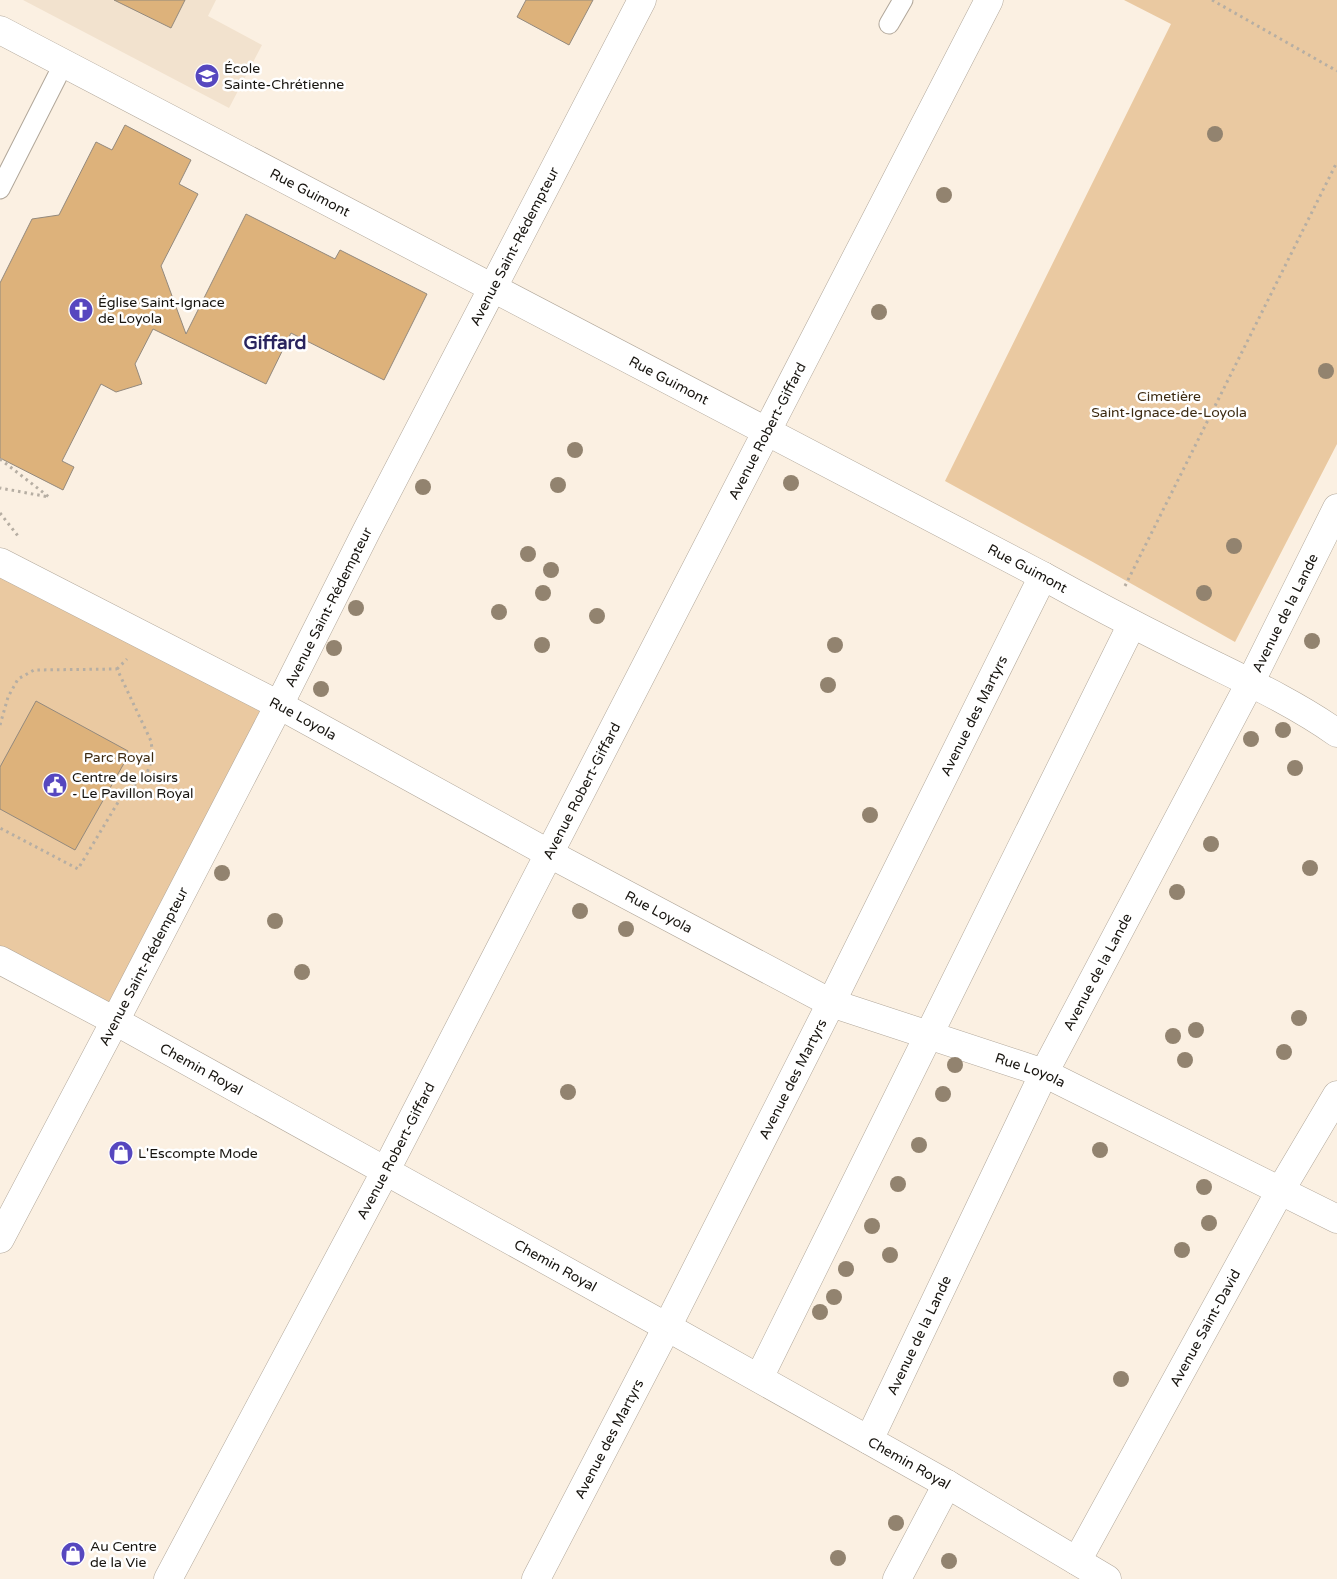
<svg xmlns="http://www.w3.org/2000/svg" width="1337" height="1579" font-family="'Varela Round',sans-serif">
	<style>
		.built { fill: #f2e2ce }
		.green { fill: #eac9a1 }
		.building { fill: #ddb27b; stroke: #93897d }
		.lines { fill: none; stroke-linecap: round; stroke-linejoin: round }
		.service-casing { stroke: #b1a79a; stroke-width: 21 }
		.minor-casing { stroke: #b1a79a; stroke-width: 29 }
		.tertiary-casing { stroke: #b1a79a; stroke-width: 29 }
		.secondary-casing { stroke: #b1a79a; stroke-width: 29 }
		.path { stroke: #b6aea3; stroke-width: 3; stroke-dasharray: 2.5 4; stroke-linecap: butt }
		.service { stroke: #fff; stroke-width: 19 }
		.minor { stroke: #fff; stroke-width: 28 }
		.tertiary { stroke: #fff; stroke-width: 28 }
		.secondary { stroke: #fff; stroke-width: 28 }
		.tree { fill: #92836f }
		.labels { text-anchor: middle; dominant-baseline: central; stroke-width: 5; stroke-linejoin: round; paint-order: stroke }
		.poi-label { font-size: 14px; fill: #17140f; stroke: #fff; text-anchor: start }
		.street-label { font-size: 14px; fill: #17140f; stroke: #fff }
		.park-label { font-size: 14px; fill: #3c2a11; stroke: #fff }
		.district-label { font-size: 19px; font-weight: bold; fill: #29245e; stroke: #fff }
	</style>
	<rect width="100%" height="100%" fill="#fbf0e2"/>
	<!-- built -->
	<polygon class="built" points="23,0 216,0 208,16 262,45 229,108"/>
	<!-- green -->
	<g class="green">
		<polygon points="1124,0 1337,0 1337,444 1235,642 1091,561 945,481 1171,24"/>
		<polygon points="0,562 279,705 115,1021 0,960"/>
	</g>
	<!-- building -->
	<g class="building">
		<polygon points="114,0 185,0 171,28"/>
		<polygon points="526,0 593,0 569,45 517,17"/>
		<polygon points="125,125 191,160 179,184 198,194 161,266 186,334 246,214 335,259 340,250 427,294 384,380 291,333 266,384 153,329 135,364 142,384 116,392 101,384 62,461 74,467 63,490 0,458 0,283 32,219 59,215 96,142 112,150"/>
		<polygon points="36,701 128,751 125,758 127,758 75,850 0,809 0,767"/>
	</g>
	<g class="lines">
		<defs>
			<g id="service">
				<polyline points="889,24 903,0"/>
				<polyline points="0,189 64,63"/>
			</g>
			<g id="minor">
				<path id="s1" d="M0,30L1043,576C1088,601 1134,625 1180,648C1233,675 1289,699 1337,733"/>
				<path id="s2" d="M0,562L279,705L548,853L831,1003L1044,1073L1337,1219"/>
				<path id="s3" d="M0,1239L115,1021L279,705L367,530L642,0"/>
				<polyline points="759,1378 1132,624"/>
				<path id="s4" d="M869,1440L1044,1073L1250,683L1337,508"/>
				<path id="s5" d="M168,1579L385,1172L989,0"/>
				<path id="s6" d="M536,1579L667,1327L831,1003L1043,576"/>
				<polyline points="897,1579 947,1484"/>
			</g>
			<g id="tertiary">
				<path id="s7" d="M1077,1561L1280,1191L1337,1095"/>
			</g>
			<g id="secondary">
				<path id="s8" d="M0,960L115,1021L667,1327L947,1484L1107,1579"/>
			</g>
		</defs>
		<!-- service casing -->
		<use href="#service" class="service-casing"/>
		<!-- minor casing -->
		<use href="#minor" class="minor-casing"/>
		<!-- tertiary casing -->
		<use href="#tertiary" class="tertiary-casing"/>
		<!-- secondary casing -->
		<use href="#secondary" class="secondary-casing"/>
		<!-- path -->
		<g class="path">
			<polyline points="1212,0 1337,71"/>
			<polyline points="0,459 49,497 0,488"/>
			<polyline points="0,513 18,536"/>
			<polyline points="1125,586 1337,162"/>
			<polyline points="117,669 127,659"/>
			<polyline points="0,725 8,697 18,679 34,670 117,669 151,741 153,757 147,773 120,799 78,869 0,828"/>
		</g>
		<!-- service -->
		<use href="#service" class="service"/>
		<!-- minor -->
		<use href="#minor" class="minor"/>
		<!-- tertiary -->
		<use href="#tertiary" class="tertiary"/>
		<!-- secondary -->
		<use href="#secondary" class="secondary"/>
	</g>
	<!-- trees -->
	<g class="tree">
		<circle cx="1215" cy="134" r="8"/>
		<circle cx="944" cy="195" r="8"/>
		<circle cx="879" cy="312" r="8"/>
		<circle cx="1326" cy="371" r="8"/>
		<circle cx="575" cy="450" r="8"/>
		<circle cx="791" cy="483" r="8"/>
		<circle cx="558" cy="485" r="8"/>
		<circle cx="423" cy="487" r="8"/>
		<circle cx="1234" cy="546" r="8"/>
		<circle cx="528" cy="554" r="8"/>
		<circle cx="551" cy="570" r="8"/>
		<circle cx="543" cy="593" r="8"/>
		<circle cx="1204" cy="593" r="8"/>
		<circle cx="356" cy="608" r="8"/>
		<circle cx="499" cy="612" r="8"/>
		<circle cx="597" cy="616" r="8"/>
		<circle cx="1312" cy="641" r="8"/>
		<circle cx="542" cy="645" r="8"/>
		<circle cx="835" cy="645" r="8"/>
		<circle cx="334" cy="648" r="8"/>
		<circle cx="828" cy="685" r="8"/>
		<circle cx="321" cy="689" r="8"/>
		<circle cx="1283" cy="730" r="8"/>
		<circle cx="1251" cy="739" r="8"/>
		<circle cx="1295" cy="768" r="8"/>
		<circle cx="870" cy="815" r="8"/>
		<circle cx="1211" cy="844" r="8"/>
		<circle cx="1310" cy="868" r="8"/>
		<circle cx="222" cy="873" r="8"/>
		<circle cx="1177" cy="892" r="8"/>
		<circle cx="580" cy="911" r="8"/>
		<circle cx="275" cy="921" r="8"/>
		<circle cx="626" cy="929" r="8"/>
		<circle cx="302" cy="972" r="8"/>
		<circle cx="1299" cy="1018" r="8"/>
		<circle cx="1196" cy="1030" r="8"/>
		<circle cx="1173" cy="1036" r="8"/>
		<circle cx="1284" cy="1052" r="8"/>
		<circle cx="1185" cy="1060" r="8"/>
		<circle cx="955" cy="1065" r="8"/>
		<circle cx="568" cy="1092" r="8"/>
		<circle cx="943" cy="1094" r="8"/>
		<circle cx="919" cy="1145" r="8"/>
		<circle cx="1100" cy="1150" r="8"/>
		<circle cx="898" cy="1184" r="8"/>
		<circle cx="1204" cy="1187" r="8"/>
		<circle cx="1209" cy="1223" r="8"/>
		<circle cx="872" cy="1226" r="8"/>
		<circle cx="1182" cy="1250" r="8"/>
		<circle cx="890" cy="1255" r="8"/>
		<circle cx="846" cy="1269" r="8"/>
		<circle cx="834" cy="1297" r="8"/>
		<circle cx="820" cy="1312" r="8"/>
		<circle cx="1121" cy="1379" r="8"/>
		<circle cx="896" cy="1523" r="8"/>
		<circle cx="838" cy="1558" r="8"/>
		<circle cx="949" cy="1561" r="8"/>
	</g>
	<!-- icons -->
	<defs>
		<symbol id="school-disc" viewBox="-11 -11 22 22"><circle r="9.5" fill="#5647bf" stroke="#fff"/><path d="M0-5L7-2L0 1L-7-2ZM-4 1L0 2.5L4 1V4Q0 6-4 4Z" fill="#fff"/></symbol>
		<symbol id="church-disc" viewBox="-11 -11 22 22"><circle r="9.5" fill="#5647bf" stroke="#fff"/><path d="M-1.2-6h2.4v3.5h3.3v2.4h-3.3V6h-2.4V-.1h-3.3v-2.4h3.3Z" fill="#fff"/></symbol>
		<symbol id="civic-disc" viewBox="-11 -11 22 22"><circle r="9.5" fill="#5647bf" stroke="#fff"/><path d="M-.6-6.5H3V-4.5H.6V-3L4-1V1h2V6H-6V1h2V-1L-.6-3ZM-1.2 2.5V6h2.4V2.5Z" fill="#fff"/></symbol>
		<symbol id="shop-disc" viewBox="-11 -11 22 22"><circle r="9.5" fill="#5647bf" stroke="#fff"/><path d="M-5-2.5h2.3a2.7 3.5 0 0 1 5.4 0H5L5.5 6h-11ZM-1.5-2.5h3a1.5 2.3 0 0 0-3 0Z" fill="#fff"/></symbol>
	</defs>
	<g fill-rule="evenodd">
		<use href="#school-disc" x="193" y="62" width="28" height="28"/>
		<use href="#church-disc" x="67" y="296" width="28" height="28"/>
		<use href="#civic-disc" x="41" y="771" width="28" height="28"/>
		<use href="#shop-disc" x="107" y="1139" width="28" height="28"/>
		<use href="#shop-disc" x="59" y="1540" width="28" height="28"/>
	</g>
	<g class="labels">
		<!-- poi labels -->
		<g class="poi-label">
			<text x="224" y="68">École<tspan x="224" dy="16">Sainte-Chrétienne</tspan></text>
			<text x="98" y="302">Église Saint-Ignace<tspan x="98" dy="16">de Loyola</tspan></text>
			<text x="72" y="777">Centre de loisirs<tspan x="72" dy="16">- Le Pavillon Royal</tspan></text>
			<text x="138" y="1153">L'Escompte Mode</text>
			<text x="90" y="1546">Au Centre<tspan x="90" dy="16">de la Vie</tspan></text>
		</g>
		<!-- street labels -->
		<g class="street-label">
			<text stroke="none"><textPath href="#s1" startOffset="350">Rue Guimont</textPath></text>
			<text stroke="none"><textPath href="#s3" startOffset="1118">Avenue Saint-Rédempteur</textPath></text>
			<text stroke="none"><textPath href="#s1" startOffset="755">Rue Guimont</textPath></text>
			<text stroke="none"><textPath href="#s5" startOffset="1295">Avenue Robert-Giffard</textPath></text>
			<text stroke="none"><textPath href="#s1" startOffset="1160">Rue Guimont</textPath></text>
			<text stroke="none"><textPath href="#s3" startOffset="712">Avenue Saint-Rédempteur</textPath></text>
			<text stroke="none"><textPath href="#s4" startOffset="926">Avenue de la Lande</textPath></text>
			<text stroke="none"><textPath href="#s6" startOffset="968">Avenue des Martyrs</textPath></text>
			<text stroke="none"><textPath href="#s2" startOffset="341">Rue Loyola</textPath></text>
			<text stroke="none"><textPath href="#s5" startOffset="890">Avenue Robert-Giffard</textPath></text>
			<text stroke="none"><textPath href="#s2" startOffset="746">Rue Loyola</textPath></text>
			<text stroke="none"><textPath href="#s3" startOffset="308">Avenue Saint-Rédempteur</textPath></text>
			<text stroke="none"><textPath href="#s4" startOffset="521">Avenue de la Lande</textPath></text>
			<text stroke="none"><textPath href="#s8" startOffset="229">Chemin Royal</textPath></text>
			<text stroke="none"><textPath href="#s2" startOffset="1151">Rue Loyola</textPath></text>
			<text stroke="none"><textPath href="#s6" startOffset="562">Avenue des Martyrs</textPath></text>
			<text stroke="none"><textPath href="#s5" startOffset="485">Avenue Robert-Giffard</textPath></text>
			<text stroke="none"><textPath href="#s8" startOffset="634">Chemin Royal</textPath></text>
			<text stroke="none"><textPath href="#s7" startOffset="266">Avenue Saint-David</textPath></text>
			<text stroke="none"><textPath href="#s4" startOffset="116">Avenue de la Lande</textPath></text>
			<text stroke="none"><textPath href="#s6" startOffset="158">Avenue des Martyrs</textPath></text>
			<text stroke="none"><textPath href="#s8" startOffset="1039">Chemin Royal</textPath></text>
		</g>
		<!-- park labels -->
		<g class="park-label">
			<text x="1169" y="396">Cimetière<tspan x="1169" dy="16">Saint-Ignace-de-Loyola</tspan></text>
			<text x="119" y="757">Parc Royal</text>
		</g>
		<!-- district labels -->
		<g class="district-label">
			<text x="275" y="343">Giffard</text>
		</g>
	</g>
</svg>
